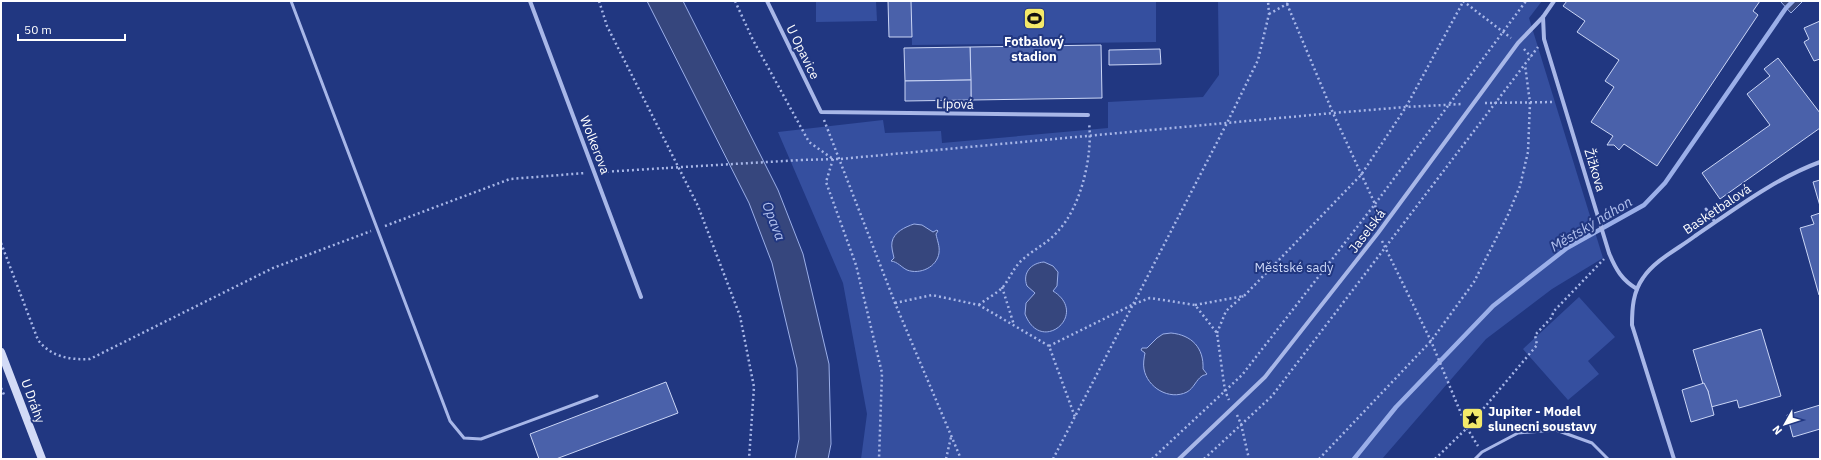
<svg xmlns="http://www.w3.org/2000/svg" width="1821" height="460" font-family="'IBM Plex Sans',sans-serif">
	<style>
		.green { fill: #354f9f }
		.water { fill: #36467d; stroke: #9bafe9 }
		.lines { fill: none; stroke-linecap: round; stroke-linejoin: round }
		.stream { stroke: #9bafe9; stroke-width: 4.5 }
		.building { fill: #4a61aa; stroke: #cbd6f6 }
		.path { stroke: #a8b7e8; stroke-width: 2.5; stroke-dasharray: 2 3; stroke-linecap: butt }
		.lane { stroke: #a8b7e8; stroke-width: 3 }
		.street { stroke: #a8b7e8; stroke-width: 4 }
		.secondary { stroke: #d2daf6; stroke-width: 8 }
		.path-bridge { stroke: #a8b7e8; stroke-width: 2.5; stroke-dasharray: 2 3; stroke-linecap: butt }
		.labels { text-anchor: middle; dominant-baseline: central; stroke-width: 4; stroke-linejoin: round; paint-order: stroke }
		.poi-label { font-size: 13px; font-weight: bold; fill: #fff; stroke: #213781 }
		.street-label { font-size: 13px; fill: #fff; stroke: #213781 }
		.park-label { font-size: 13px; fill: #cbd6f6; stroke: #213781 }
		.water-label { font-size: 14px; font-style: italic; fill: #b3c2ef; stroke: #213781 }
	</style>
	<rect width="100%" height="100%" fill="#213781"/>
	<!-- green -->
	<g class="green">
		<polygon points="816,1 876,1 877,21 816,22"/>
		<polygon points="911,1 1156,1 1156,42 912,45"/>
		<polygon points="1218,1 1542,1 1529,18 1603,258 1552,289 1486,339 1382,459 861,459 867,414 843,283 778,132 883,120 885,133 941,131 942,143 1108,128 1108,102 1203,97 1219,75"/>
		<polygon points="1579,297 1615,337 1588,361 1599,374 1568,400 1523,349"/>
	</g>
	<!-- water -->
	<g class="water">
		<polygon points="647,1 683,1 778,190 803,254 829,364 831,444 828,459 795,459 799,439 797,368 772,263 749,203"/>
		<polygon points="1782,1 1803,1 1791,13 1781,2"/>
		<path d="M914,224L922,225L933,232L937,230L938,231L936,234C937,240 940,246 939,253C937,267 920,275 907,270C901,267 898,262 891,261L894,258C893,253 891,247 892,242C894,232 905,227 914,224Z"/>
		<path d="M1044,262L1053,266L1058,272L1057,286L1053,291C1090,314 1041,356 1025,314L1026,303L1035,293L1027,286C1022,273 1031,263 1044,262Z"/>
		<path d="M1171,333C1192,335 1204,348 1203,369L1207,374C1206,375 1203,375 1202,376C1196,380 1194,388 1187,392C1169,401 1147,387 1144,369C1143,364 1144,358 1145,353L1141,350L1142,348H1147L1157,338L1163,334Z"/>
	</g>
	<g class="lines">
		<!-- stream -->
		<polyline class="stream" points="1354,459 1396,407 1493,306 1567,248 1644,205 1665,183 1786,8 1793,1"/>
	</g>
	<!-- building -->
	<g class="building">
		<polygon points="888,1 911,1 912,37 889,37"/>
		<polygon points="1567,1 1760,1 1753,11 1758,15 1657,166 1624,144 1619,150 1614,145 1607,145 1613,136 1591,122 1614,87 1605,81 1619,60 1577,32 1585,21 1563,6"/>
		<polygon points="1820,21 1820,59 1814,61 1804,42 1809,39 1804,28"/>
		<polygon points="1101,45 1102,98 971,100 970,47"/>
		<polygon points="970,47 971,80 905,81 904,48"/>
		<polygon points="1160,49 1161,64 1109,65 1109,50"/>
		<polygon points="1778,58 1820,113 1820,128 1720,199 1702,173 1770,125 1747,94 1770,76 1764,69"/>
		<polygon points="971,80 971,100 905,101 905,81"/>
		<polygon points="1820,180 1820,206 1813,182"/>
		<polygon points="1820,213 1820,295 1819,295 1800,228 1814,224 1811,216"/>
		<polygon points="1761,329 1781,396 1739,408 1737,400 1711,407 1708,391 1703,384 1693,350"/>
		<polygon points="666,382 678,413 556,459 539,459 530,434"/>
		<polygon points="1704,383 1708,391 1714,415 1691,422 1682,390"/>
		<polygon points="1820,405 1820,429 1793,437 1787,415"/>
	</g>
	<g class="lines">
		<!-- path -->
		<g class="path">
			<polyline points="599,1 607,26 698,206 740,316 754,387 749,459"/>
			<polyline points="735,1 753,40 809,142 833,159"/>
			<polyline points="1463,1 1511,38"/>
			<polyline points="1287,4 1333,113 1375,204 1377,221"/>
			<polyline points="1269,14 1287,4 1289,1"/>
			<polyline points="1524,49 1531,57"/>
			<polyline points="1485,103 1554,102"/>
			<polyline points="824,120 895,303 961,459"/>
			<polyline points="833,159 826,182 856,265 882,373 879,459"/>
			<polyline points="801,160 840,159 1333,113 1406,107 1462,104"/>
			<polyline points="602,172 666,168"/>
			<polyline points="385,226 510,179 585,173"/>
			<polyline points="1382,241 1431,341 1467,428 1478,446"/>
			<path d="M1,243L38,340C51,357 70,360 90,359L273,268L371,231"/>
			<polyline points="1002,287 1014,325"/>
			<polyline points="895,303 932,295 979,305 1049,346 1075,417"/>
			<path d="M979,305C986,299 996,294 1003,287C1010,278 1014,267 1022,260C1034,249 1048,243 1058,231C1081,207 1093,155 1089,123"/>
			<polyline points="1195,305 1244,296 1361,175 1406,107 1463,2"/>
			<polyline points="1217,333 1226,311 1243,296"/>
			<polyline points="1049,346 1134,304 1150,298 1195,305 1217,333 1225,391 1229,400"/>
			<polyline points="1,388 5,397"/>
			<polyline points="1237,415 1241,424 1249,459"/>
			<polyline points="946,459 951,437"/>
			<polyline points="1053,459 1227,123 1258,60 1269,14 1268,1"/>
			<polyline points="1152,459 1242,375 1375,204 1526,1"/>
			<polyline points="1204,459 1272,396 1538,47"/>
			<polyline points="1319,459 1431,341 1474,282 1507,217 1520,186 1528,152 1530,103 1525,65"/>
			<polyline points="1435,459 1467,428 1537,345 1535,335 1551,318 1554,311 1604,259"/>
		</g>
		<!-- lane -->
		<g class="lane">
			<polyline points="291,1 450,421 464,438 481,439 597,396"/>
			<polyline points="1706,209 1715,222"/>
			<polyline points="1475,459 1482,452 1518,433 1556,430 1592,443 1608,459"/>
		</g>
		<!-- street -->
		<g class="street">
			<polyline points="530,1 641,297"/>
			<polyline points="767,1 821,112 1088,115"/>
			<path d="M1543,17L1544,39L1609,253C1616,270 1622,280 1637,289"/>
			<polyline points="1179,459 1265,377 1378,233 1518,43 1543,17 1554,1"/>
			<path d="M1674,459L1632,325C1632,308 1633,292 1643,278C1655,260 1678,249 1695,236C1735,209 1774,179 1820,162"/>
		</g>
		<!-- secondary -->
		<polyline class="secondary" points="1,352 42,459"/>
		<!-- path-bridge -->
		<polyline class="path-bridge" points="666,168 801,160"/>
	</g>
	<!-- icons -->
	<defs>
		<symbol id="stadium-square" viewBox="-11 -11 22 22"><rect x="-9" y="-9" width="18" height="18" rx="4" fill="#f4e969" stroke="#213781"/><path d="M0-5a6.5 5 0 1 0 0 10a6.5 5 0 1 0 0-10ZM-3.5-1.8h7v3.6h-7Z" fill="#111"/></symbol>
		<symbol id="sight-square" viewBox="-11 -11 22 22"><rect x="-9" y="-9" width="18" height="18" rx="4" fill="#f4e969" stroke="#213781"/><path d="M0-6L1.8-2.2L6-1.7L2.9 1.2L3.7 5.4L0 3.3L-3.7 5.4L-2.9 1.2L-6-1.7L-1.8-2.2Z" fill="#111"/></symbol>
	</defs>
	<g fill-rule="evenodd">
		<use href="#stadium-square" x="1022" y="6" width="25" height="25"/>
		<use href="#sight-square" x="1460" y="406" width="25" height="25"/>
	</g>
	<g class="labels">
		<!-- poi labels -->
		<g class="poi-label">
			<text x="1034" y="41">Fotbalový<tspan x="1034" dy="15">stadion</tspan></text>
			<text x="1488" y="411" text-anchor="start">Jupiter - Model<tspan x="1488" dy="15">slunecni soustavy</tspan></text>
		</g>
		<!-- street labels -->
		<g class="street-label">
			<text transform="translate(803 52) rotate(64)">U Opavice</text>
			<text transform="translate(955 104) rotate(1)">Lípová</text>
			<text transform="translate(595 145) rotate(69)">Wolkerova</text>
			<text transform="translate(1595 170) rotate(73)">Žižkova</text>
			<text transform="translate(1717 209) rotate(-34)">Basketbalová</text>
			<text transform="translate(1367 231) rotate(-53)">Jaselská</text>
			<text transform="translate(33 401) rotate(70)">U Dráhy</text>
		</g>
		<!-- park labels -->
		<g class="park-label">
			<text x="1294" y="267">Městské sady</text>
		</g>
		<!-- water labels -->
		<g class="water-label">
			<text transform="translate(774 221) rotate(69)">Opava</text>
			<text transform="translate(1591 224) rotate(-31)">Městský náhon</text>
		</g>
	</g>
	<!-- border -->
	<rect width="1821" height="460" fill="none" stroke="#ffffff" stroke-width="4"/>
	<!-- north arrow -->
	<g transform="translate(1785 424) rotate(231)" stroke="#213781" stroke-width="3" paint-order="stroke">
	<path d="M0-3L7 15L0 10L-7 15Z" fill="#ffffff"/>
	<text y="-6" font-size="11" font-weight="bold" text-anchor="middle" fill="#ffffff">N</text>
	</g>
	<!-- scale -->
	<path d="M18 34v6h107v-6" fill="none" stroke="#ffffff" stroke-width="2"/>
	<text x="24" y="34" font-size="12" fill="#ffffff" stroke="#213781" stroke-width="3" paint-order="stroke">50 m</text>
</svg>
